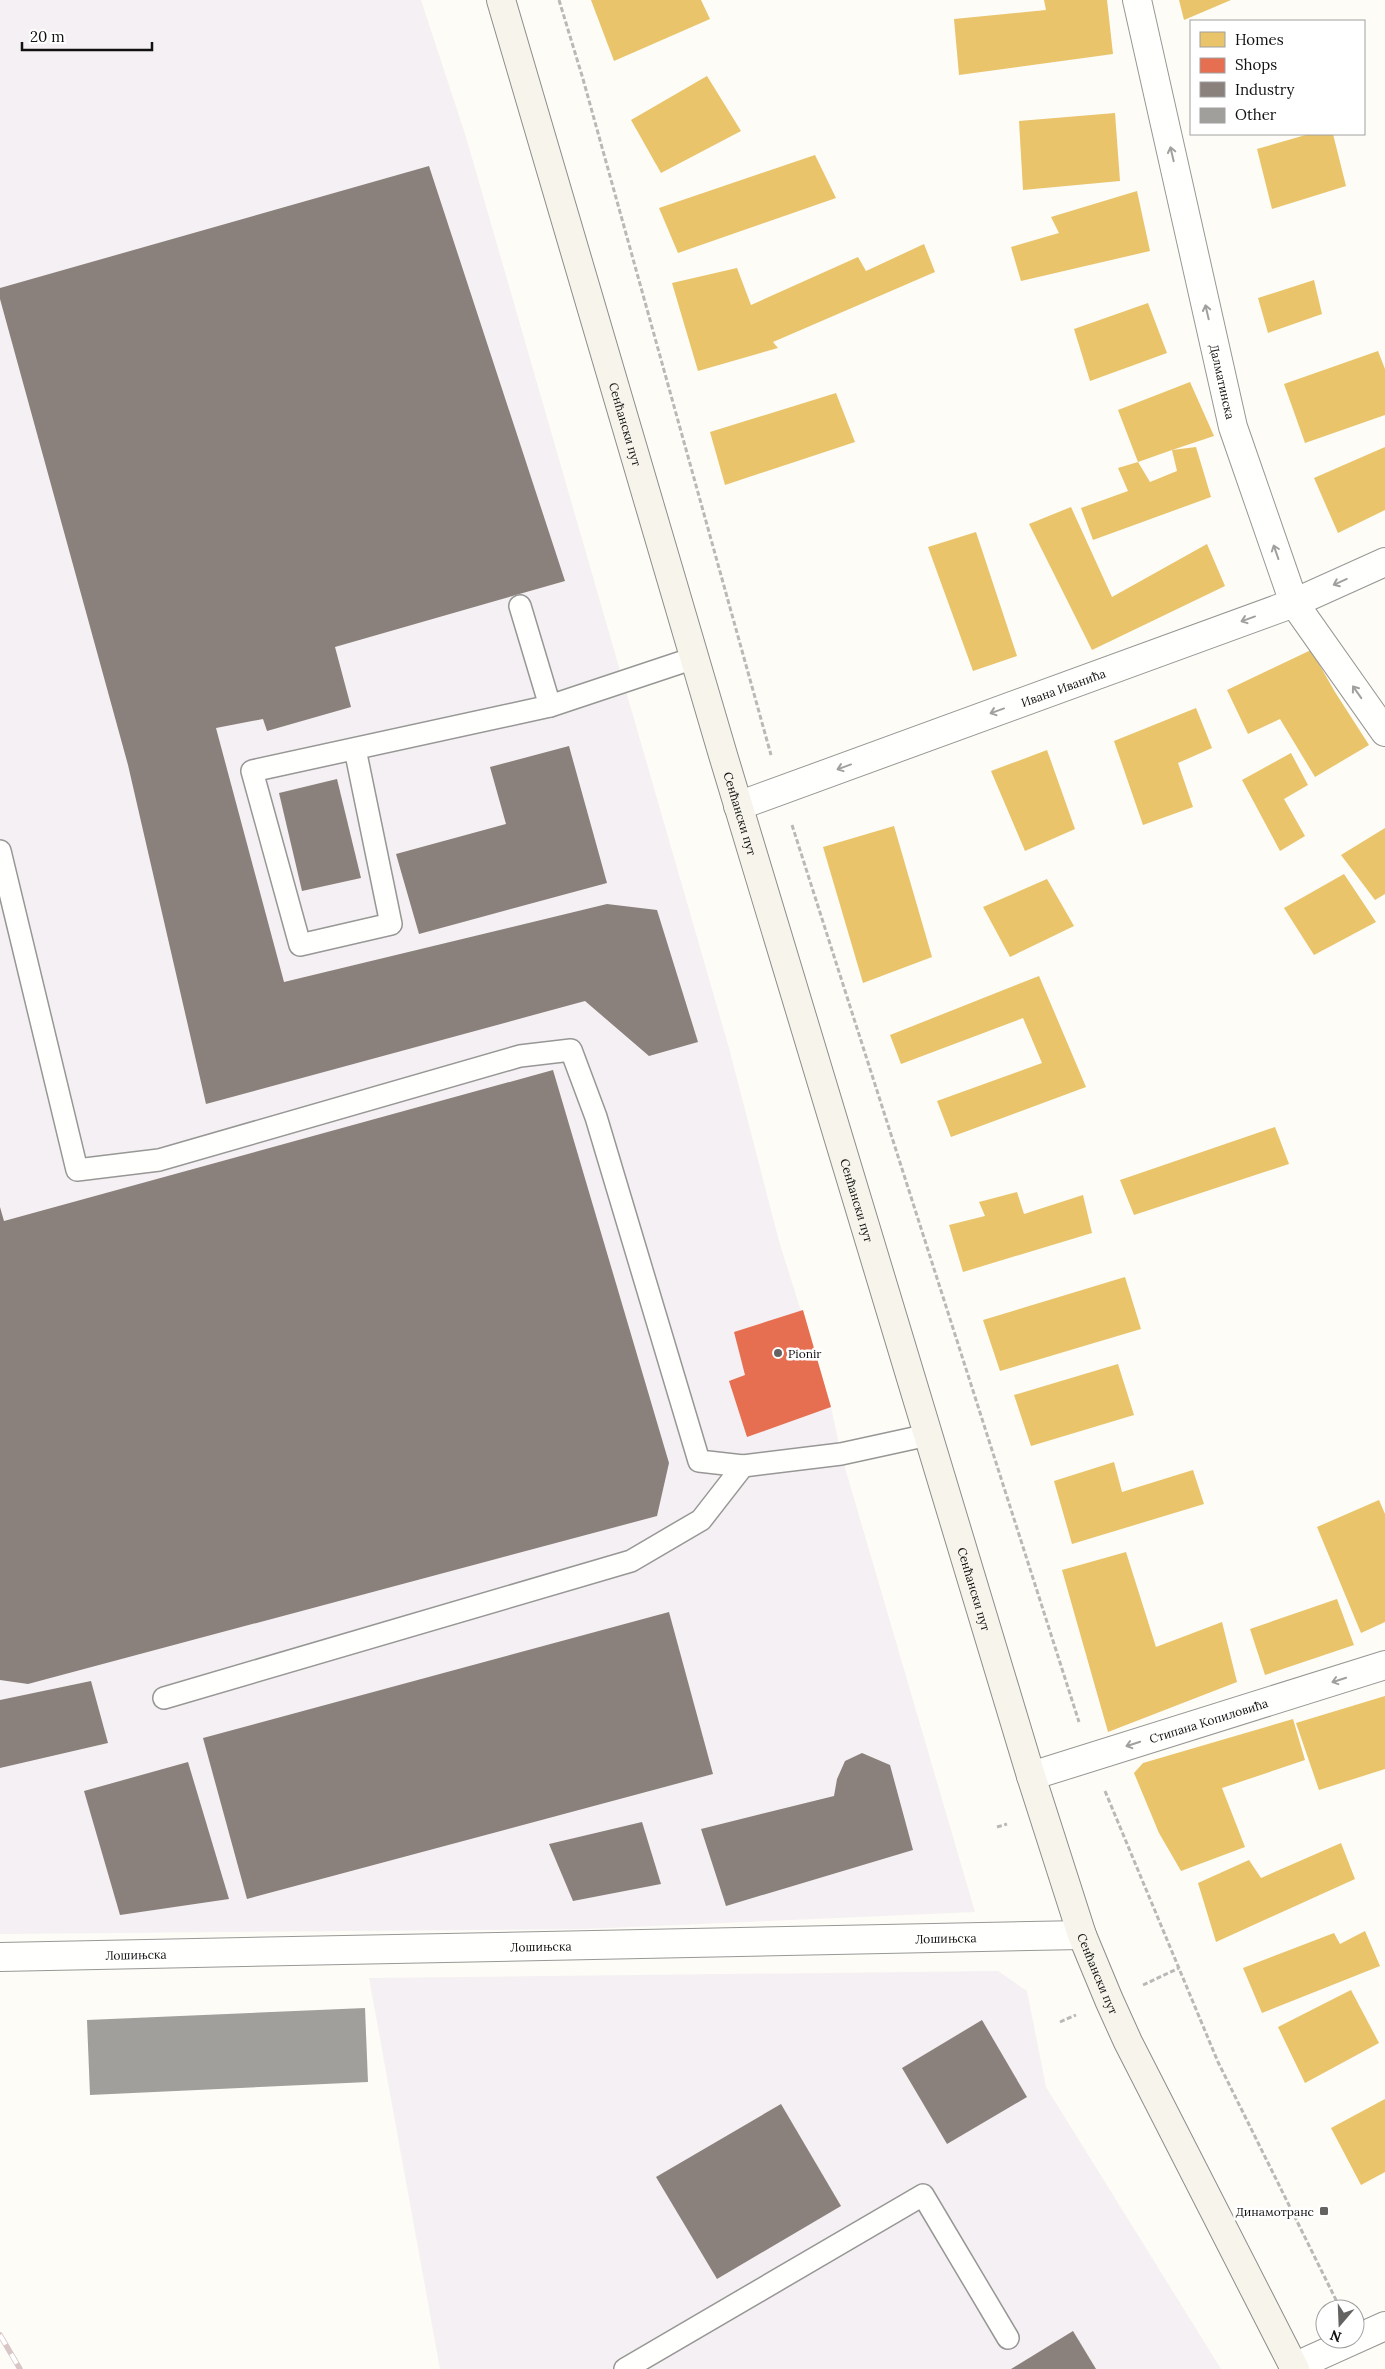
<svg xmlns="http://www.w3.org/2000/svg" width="1385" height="2369" font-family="Lora,serif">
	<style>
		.industrial { fill: #f5f0f3 }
		.homes { fill: #e9c46a; fill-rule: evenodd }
		.shops { fill: #e76f51 }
		.industry { fill: #8a817c }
		.building { fill: #a19f9c }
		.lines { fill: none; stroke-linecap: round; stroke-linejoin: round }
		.service-casing { stroke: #979795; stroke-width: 24 }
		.minor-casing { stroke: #979795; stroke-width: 30 }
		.tertiary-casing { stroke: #979795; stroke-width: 30 }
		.secondary-casing { stroke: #8e8d8b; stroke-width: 30 }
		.path { stroke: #b9b9b8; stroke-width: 3; stroke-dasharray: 5 2.5; stroke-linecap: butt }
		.service { stroke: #fffffe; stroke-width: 21 }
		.minor { stroke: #fffffe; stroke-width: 28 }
		.tertiary { stroke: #fffffe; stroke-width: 28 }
		.secondary { stroke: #f6f4eb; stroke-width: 28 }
		.rail-casing { stroke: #d9c6c7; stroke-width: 5.5 }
		.rail { stroke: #fff; stroke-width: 4; stroke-dasharray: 11; stroke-linecap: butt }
		.oneway { stroke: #a0a09f }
		.poi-dot { fill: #646362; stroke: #fff; stroke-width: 2 }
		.labels { text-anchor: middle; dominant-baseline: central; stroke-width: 5; stroke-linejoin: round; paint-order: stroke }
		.street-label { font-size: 12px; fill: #111; stroke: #fff }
		.poi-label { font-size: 12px; fill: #111; stroke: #fff; text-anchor: start }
	</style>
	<rect width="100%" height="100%" fill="#fdfcf7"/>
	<!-- industrial -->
	<g class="industrial">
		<polygon points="0,0 421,0 466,137 729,1048 779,1241 831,1407 841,1454 975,1912 584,1929 0,1934"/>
		<polygon points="998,1971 1027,1991 1046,2087 1221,2369 440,2369 369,1978"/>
	</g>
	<!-- homes -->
	<g class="homes">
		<polygon points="591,0 701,0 710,19 614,61"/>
		<polygon points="1044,0 1107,0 1113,54 959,75 954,19 1046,10"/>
		<polygon points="1179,0 1231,0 1184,20"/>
		<polygon points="707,76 741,131 661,173 631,120"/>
		<polygon points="1115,113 1120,181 1023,190 1019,121"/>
		<polygon points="1309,134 1333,134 1346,186 1272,209 1257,149"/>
		<polygon points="815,155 836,198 678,253 659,208"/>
		<polygon points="1137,191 1150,251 1021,281 1011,247 1059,233 1051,217"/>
		<polygon points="924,244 935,272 773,342 778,348 698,371 672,283 737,268 751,305 858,257 866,271"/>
		<polygon points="1314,280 1322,314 1268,333 1258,298"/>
		<polygon points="1148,303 1167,353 1090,381 1074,329"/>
		<polygon points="1378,351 1385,369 1385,415 1305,443 1284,384"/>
		<path d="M1190,382L1214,436L1172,450L1196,447L1211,497L1093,540L1081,508L1128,491L1118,468L1138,462L1118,410ZM1172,450L1177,471L1150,482L1138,462Z"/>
		<polygon points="836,393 855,442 725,485 710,432"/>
		<polygon points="1385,447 1385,510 1338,533 1314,478"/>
		<polygon points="1071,507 1112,597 1207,544 1225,586 1092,650 1029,524"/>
		<polygon points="976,532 1017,656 973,671 928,547"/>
		<polygon points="1311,650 1335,692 1369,745 1315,777 1280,719 1248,734 1227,690"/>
		<polygon points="1196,708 1212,748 1178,763 1193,807 1143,825 1114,741"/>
		<polygon points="1047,750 1075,829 1025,851 991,771"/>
		<polygon points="1291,753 1308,785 1284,799 1305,836 1280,851 1242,780"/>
		<polygon points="894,826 932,957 863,983 823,847"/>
		<polygon points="1385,828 1385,894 1375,900 1341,855"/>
		<polygon points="1344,874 1376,922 1314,955 1284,908"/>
		<polygon points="1047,879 1074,926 1010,957 983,907"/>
		<polygon points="1039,976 1086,1087 951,1137 937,1101 1042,1063 1023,1018 901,1064 890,1035"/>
		<polygon points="1275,1127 1289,1164 1134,1215 1120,1180"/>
		<polygon points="1017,1192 1024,1214 1083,1195 1092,1233 963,1272 949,1225 985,1216 979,1202"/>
		<polygon points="1125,1277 1141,1329 1000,1371 983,1320"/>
		<polygon points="1118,1364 1134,1415 1031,1446 1014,1395"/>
		<polygon points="1114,1462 1122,1492 1193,1470 1204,1504 1072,1544 1054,1481"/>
		<polygon points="1379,1500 1385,1514 1385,1622 1361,1633 1317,1527"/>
		<polygon points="1126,1552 1156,1647 1222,1622 1237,1682 1108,1732 1062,1570"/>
		<polygon points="1337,1599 1354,1645 1265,1675 1250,1629"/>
		<polygon points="1385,1696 1385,1769 1319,1790 1296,1723"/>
		<polygon points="1293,1719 1305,1760 1222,1788 1245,1847 1181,1871 1159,1833 1134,1773 1143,1763"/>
		<polygon points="1341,1843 1355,1879 1216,1942 1198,1883 1249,1860 1261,1878"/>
		<polygon points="1365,1931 1380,1966 1262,2013 1243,1968 1334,1933 1340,1944"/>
		<polygon points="1351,1990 1379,2043 1305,2083 1278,2027"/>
		<polygon points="1385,2099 1385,2172 1361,2185 1331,2128"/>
	</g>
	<!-- shops -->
	<polygon class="shops" points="803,1310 831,1407 747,1437 729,1381 745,1375 734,1332"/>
	<!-- industry -->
	<g class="industry">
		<polygon points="429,166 565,581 335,647 351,707 267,731 263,719 216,728 284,982 607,904 657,910 698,1042 649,1056 585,1001 206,1104 128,765 0,299 0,288"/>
		<polygon points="569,746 607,883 419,934 396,854 506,824 490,767"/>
		<polygon points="337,779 361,878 302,891 279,793"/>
		<polygon points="553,1070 669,1463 657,1516 28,1684 0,1680 0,1207 4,1221"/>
		<polygon points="669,1612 713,1774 247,1899 203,1738"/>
		<polygon points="91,1681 108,1743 0,1768 0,1700"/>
		<polygon points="862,1753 890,1765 913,1850 726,1906 701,1829 834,1796 837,1779 845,1761"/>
		<polygon points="188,1762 229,1899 120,1915 84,1791"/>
		<polygon points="642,1822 661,1884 573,1901 549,1844"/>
		<polygon points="982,2020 1027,2097 947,2144 902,2068"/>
		<polygon points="781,2104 841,2206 717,2279 656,2177"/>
		<polygon points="1073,2331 1096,2369 1011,2369"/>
	</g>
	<!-- building -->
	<polygon class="building" points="365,2008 368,2082 90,2095 87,2020"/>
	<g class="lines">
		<defs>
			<g id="service">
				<polyline points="520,606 550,706"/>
				<polyline points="355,749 391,924 300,945 252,771 550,706 694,658"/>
				<polyline points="0,851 77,1170 159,1160 520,1056 571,1050 596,1117 699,1461 743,1466 841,1454 928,1435"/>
				<polyline points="164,1698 631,1561 701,1520 743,1466"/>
				<polyline points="625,2369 923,2195 1008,2338"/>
			</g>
			<g id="minor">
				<path id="s1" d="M1137,0L1233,427L1294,603L1385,732"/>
				<path id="s2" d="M738,806L1294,603L1385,562"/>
				<path id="s3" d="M1031,1776L1385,1665"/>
				<polyline points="1294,2367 1385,2326"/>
			</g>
			<g id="tertiary">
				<path id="s4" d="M0,1957L1082,1935"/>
			</g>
			<g id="secondary">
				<path id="s5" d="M501,0L723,755L1031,1776L1082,1935L1109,2000L1128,2042L1295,2369"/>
			</g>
		</defs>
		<!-- service casing -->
		<use href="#service" class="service-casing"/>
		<!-- minor casing -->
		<use href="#minor" class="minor-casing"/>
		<!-- tertiary casing -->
		<use href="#tertiary" class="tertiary-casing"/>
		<!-- secondary casing -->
		<use href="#secondary" class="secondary-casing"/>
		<!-- path -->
		<g class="path">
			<polyline points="559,0 583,79 771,755"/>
			<polyline points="792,825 1079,1722"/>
			<polyline points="1105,1791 1218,2062 1339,2306"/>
			<polyline points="997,1827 1007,1824"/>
			<polyline points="1143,1985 1179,1968"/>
			<polyline points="1060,2022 1076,2015"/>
		</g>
		<!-- service -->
		<use href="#service" class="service"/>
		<!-- minor -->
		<use href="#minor" class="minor"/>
		<!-- tertiary -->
		<use href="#tertiary" class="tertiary"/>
		<!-- secondary -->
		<use href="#secondary" class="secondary"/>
		<defs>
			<polyline id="rail" points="0,2335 20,2369"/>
		</defs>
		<!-- rail casing -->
		<use href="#rail" class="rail-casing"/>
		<!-- rail -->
		<use href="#rail" class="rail"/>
	</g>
	<!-- one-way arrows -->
	<defs><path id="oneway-shaft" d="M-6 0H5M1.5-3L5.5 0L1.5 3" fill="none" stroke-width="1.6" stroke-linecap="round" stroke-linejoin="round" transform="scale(1.25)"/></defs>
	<g class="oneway">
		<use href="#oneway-shaft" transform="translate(1172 154) rotate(-103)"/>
		<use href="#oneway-shaft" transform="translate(1207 312) rotate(-103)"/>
		<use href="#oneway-shaft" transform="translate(1276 552) rotate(-109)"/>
		<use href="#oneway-shaft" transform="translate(1340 582) rotate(156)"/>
		<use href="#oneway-shaft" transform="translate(1248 619) rotate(160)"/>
		<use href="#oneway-shaft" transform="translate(1357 692) rotate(-125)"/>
		<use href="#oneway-shaft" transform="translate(997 711) rotate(160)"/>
		<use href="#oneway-shaft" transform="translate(844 767) rotate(160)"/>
		<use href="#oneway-shaft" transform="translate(1339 1680) rotate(162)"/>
		<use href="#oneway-shaft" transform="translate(1133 1744) rotate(162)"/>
	</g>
	<!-- markers -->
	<g class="poi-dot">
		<circle cx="778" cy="1353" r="5"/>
		<rect x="1319" y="2206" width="10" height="10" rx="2.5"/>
	</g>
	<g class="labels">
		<!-- street labels -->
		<g class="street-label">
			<text stroke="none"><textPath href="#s1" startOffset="391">Далматинска</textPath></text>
			<text stroke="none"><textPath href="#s5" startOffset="442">Сенћански пут</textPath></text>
			<text stroke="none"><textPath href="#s2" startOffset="346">Ивана Иванића</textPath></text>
			<text stroke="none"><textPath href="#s5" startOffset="848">Сенћански пут</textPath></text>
			<text stroke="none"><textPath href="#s5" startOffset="1252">Сенћански пут</textPath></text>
			<text stroke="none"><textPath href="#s5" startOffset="1658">Сенћански пут</textPath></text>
			<text stroke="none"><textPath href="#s3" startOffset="186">Стипана Копиловића</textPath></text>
			<text stroke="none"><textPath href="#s4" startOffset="946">Лошињска</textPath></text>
			<text stroke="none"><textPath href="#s4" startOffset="541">Лошињска</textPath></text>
			<text stroke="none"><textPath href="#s4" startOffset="136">Лошињска</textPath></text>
			<text stroke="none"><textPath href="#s5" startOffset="2062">Сенћански пут</textPath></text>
		</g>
		<!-- poi labels -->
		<g class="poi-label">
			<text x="788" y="1353">Pionir</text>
			<text x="1314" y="2211" text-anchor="end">Динамотранс</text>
		</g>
	</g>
	<!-- legend -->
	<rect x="1190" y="20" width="175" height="115" fill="#ffffff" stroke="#a0a0a0"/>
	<rect x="1200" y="32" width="25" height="15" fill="#e9c46a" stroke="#a0a0a0"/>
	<text x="1235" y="45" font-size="15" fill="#111111">Homes</text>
	<rect x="1200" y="58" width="25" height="15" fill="#e76f51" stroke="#a0a0a0"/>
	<text x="1235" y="70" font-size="15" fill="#111111">Shops</text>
	<rect x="1200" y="82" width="25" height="15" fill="#8a817c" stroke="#a0a0a0"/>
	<text x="1235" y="95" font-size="15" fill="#111111">Industry</text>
	<rect x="1200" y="108" width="25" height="15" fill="#a19f9c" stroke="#a0a0a0"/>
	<text x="1235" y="120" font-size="15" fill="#111111">Other</text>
	<!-- north arrow -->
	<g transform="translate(1340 2324) rotate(199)"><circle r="24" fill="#ffffff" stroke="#a0a0a0"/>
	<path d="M0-4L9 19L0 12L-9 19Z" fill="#646362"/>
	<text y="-8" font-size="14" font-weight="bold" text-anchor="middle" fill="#111111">N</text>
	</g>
	<!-- scale -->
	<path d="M22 42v8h130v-8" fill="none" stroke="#111111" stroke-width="2.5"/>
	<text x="30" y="42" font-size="15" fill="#111111" stroke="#ffffff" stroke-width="4" paint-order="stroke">20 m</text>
</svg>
